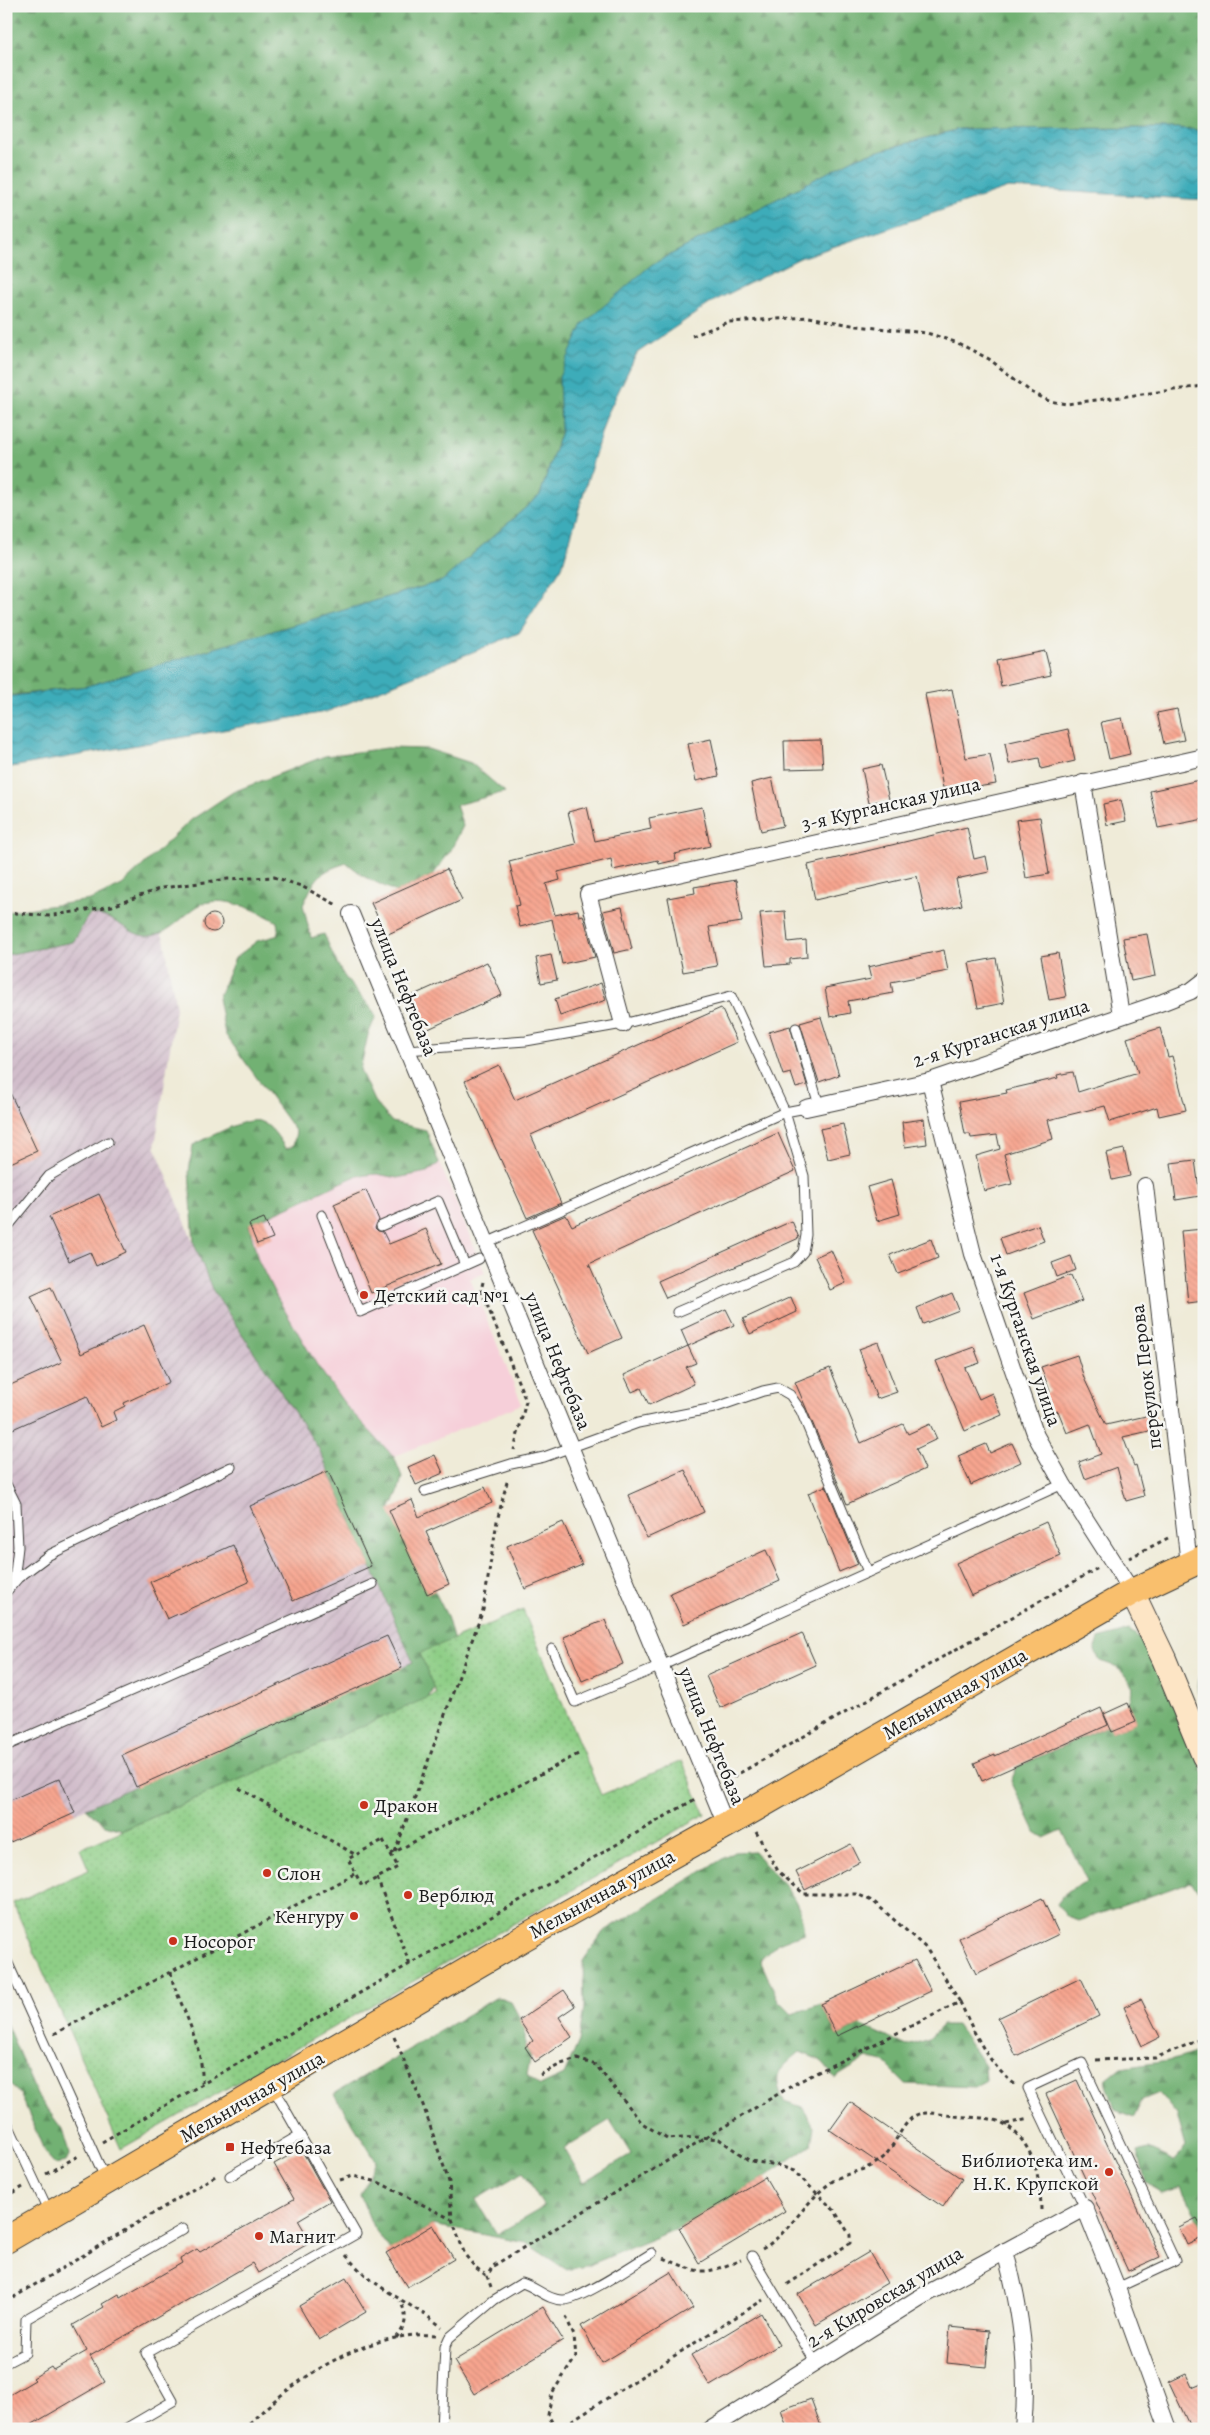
<svg xmlns="http://www.w3.org/2000/svg" width="1210" height="2435" font-family="Alegreya,serif">
	<style>
		.built { fill: #f6cfd9 }
		.industrial { fill: url(#industrial-furrows) }
		.forest { fill: url(#forest-firs); stroke: #476648; fill-rule: evenodd }
		.park { fill: url(#park-dots); stroke: #557551 }
		.water { fill: url(#water-waves); stroke: #2c646a }
		.building { fill: url(#building-back-hatch) }
		.lines { fill: none; stroke-linecap: round; stroke-linejoin: round }
		.lane-casing { stroke: #3c3b38; stroke-width: 11 }
		.street-casing { stroke: #3c3b38; stroke-width: 18 }
		.secondary-casing { stroke: #3c3b38; stroke-width: 26 }
		.primary-casing { stroke: #3c3b38; stroke-width: 28 }
		.path { stroke: #3c3b38; stroke-width: 3; stroke-dasharray: 4 4; stroke-linecap: butt }
		.lane { stroke: #fff; stroke-width: 9 }
		.street { stroke: #fff; stroke-width: 16 }
		.secondary { stroke: #fde5c5; stroke-width: 24 }
		.primary { stroke: #f9bf6d; stroke-width: 26 }
		.poi-dot { fill: #c8321e; stroke: #f6f6f2; stroke-width: 2 }
		.labels { text-anchor: middle; dominant-baseline: central; stroke-width: 5; stroke-linejoin: round; paint-order: stroke }
		.street-label { font-size: 20px; fill: #1c1c1c; stroke: #f6f6f2 }
		.poi-label { font-size: 20px; fill: #1c1c1c; stroke: #f6f6f2; text-anchor: start }
	</style>
	<defs>
		<pattern id="industrial-furrows" width="10" height="10" patternUnits="userSpaceOnUse" patternTransform="scale(1.25)"><rect width="10" height="10" fill="#d1bdcb"/><path d="M-1 1l2-2M0 10L10 0M9 11l2-2" fill="none" stroke="#b3a2ae"/></pattern>
		<pattern id="forest-firs" width="22" height="20" patternUnits="userSpaceOnUse" patternTransform="scale(1.25)"><rect width="22" height="20" fill="#72b173"/><path d="M5 1l3.5 6h-7zM16 11l3.5 6h-7z" fill="#5d8f5e"/></pattern>
		<pattern id="park-dots" width="8" height="8" patternUnits="userSpaceOnUse" patternTransform="scale(1.25)"><rect width="8" height="8" fill="#8ece86"/><path d="M2 2h.1M6 6h.1" fill="none" stroke="#7ab073" stroke-width="1.8" stroke-linecap="round"/></pattern>
		<pattern id="water-waves" width="16" height="10" patternUnits="userSpaceOnUse" patternTransform="scale(1.25)"><rect width="16" height="10" fill="#3cacb9"/><path d="M0 5q4-4 8 0t8 0" fill="none" stroke="#328b96"/></pattern>
		<pattern id="building-back-hatch" width="6" height="6" patternUnits="userSpaceOnUse" patternTransform="scale(1.25)"><rect width="6" height="6" fill="#f7a58f"/><path d="M-1 5l2 2M0 0l6 6M5-1l2 2" fill="none" stroke="#d38d7b"/></pattern>
	</defs>
	<rect width="100%" height="100%" fill="#f6f6f2"/>
	<filter id="ink" filterUnits="userSpaceOnUse"><feTurbulence type="fractalNoise" baseFrequency=".02" numOctaves="2"/><feDisplacementMap in="SourceGraphic" scale="10" xChannelSelector="R" yChannelSelector="G"/><feConvolveMatrix kernelMatrix="1 2 1 2 8 2 1 2 1" color-interpolation-filters="sRGB"/></filter>
	<filter id="wash" filterUnits="userSpaceOnUse"><feTurbulence type="fractalNoise" baseFrequency=".0096" numOctaves="4" result="noise"/><feDisplacementMap in="SourceGraphic" scale="20" xChannelSelector="R" yChannelSelector="G"/><feGaussianBlur stdDeviation="1.12" result="paint"/><feColorMatrix in="noise" values="0 0 0 0 0 0 0 0 0 0 0 0 0 0 0 0 0 1.4 0 .05"/><feComposite in="paint" operator="in"/></filter>
	<g filter="url(#wash)">
		<rect width="100%" height="100%" fill="#efebd8"/>
		<!-- built -->
		<polygon class="built" points="426,1130 485,1273 470,1279 522,1404 349,1475 218,1215"/>
		<!-- industrial -->
		<polygon class="industrial" points="143,907 164,938 176,1008 155,1146 212,1289 319,1449 413,1663 6,1844 6,916 63,920"/>
		<!-- forest -->
		<g class="forest">
			<polygon points="6,6 1204,6 1204,131 1180,128 959,129 857,157 651,265 559,377 561,431 540,495 442,581 87,686 6,696"/>
			<path d="M387,748L428,749L471,763L505,792L456,805L463,826L451,850L433,875L396,892L365,877L347,863C317,872 316,878 303,905L311,938L324,934C331,950 337,966 347,980C357,993 368,1002 376,1016L368,1035L360,1070L374,1101L392,1122L426,1130L439,1163L427,1172L397,1178L377,1174L356,1176L249,1225L258,1260L275,1294L317,1365L347,1407L394,1457L402,1477L398,1492L390,1510L434,1590L447,1616L456,1649L428,1698L123,1830L105,1825L86,1808L413,1662L319,1449L212,1289L194,1243L189,1171L193,1145C207,1139 244,1117 259,1121C272,1125 279,1139 286,1149L293,1146L296,1132L225,1034L218,998L235,958L257,941L279,935L277,922C258,910 220,893 198,906C182,916 167,937 146,936C131,936 113,914 90,914C82,923 80,933 73,942L6,955V912L90,900L122,885L191,820L233,792L325,756Z"/>
			<path d="M1129,1630L1144,1641L1157,1661L1204,1773V1895L1190,1882L1079,1921L1067,1917L1057,1904L1067,1891L1087,1881L1062,1830L1044,1838L1036,1833L1011,1781L1017,1767L1109,1725L1112,1732L1136,1722L1128,1703L1133,1688C1124,1672 1118,1665 1100,1661L1095,1651L1099,1639Z"/>
			<path d="M1204,1669V1710C1199,1695 1192,1684 1204,1669Z"/>
			<path d="M754,1851C778,1882 801,1892 804,1933L778,1943L760,1960L778,2000L792,2014L821,2004L837,2036L860,2025L907,2046L929,2039L942,2025H957L985,2066L986,2080L975,2087L906,2084L884,2062L867,2058L835,2078L820,2060L800,2052C779,2070 771,2074 784,2101L802,2107L814,2126L811,2145L765,2177L679,2228L589,2265L567,2270L526,2243L433,2225L391,2250L373,2227L360,2195L376,2161L334,2094L497,1997L511,2002L525,2028V2047L531,2056L527,2075L540,2086L564,2075L579,2041L584,2007L583,1961L603,1932L734,1852ZM610,2120L631,2154L584,2182L564,2148ZM523,2172L544,2207L497,2234L476,2200Z"/>
			<polygon points="6,2023 37,2095 62,2129 68,2149 69,2156 66,2162 55,2164 45,2153 21,2095 6,2081"/>
			<polygon points="1204,2049 1204,2231 1182,2187 1161,2193 1146,2182 1138,2152 1148,2149 1174,2161 1186,2147 1177,2115 1159,2093 1142,2100 1134,2117 1115,2110 1106,2080 1121,2068 1168,2061"/>
		</g>
		<!-- park -->
		<polygon class="park" points="523,1610 601,1795 682,1761 705,1814 121,2149 13,1903 89,1870 80,1849 436,1694 420,1653"/>
		<!-- water -->
		<polygon class="water" points="1180,128 1204,131 1204,200 1008,188 800,258 714,301 637,353 606,417 562,567 519,633 326,712 6,768 6,697 87,686 442,581 540,495 561,431 559,377 583,324 651,265 857,157 959,129"/>
		<g id="blocks">
			<!-- building -->
			<g class="building">
				<polygon points="1045,651 1051,675 1001,686 996,661"/>
				<polygon points="952,689 966,758 990,754 996,784 977,787 976,782 943,788 925,694"/>
				<polygon points="1177,709 1184,740 1164,744 1157,713"/>
				<polygon points="1122,718 1130,754 1109,759 1101,722"/>
				<polygon points="1068,729 1075,761 1041,769 1039,758 1009,764 1005,743"/>
				<polygon points="711,739 719,776 696,781 688,744"/>
				<polygon points="821,740 823,768 785,769 784,741"/>
				<polygon points="881,765 889,799 869,803 862,769"/>
				<polygon points="772,778 783,826 761,831 751,783"/>
				<polygon points="1204,779 1204,819 1158,828 1150,791"/>
				<polygon points="1121,800 1126,821 1107,825 1103,804"/>
				<polygon points="587,807 595,841 651,829 649,818 702,807 710,846 675,854 676,860 659,864 658,860 613,870 611,859 558,872 560,880 546,884 555,915 578,910 579,916 583,915 595,957 562,964 552,919 520,927 515,906 520,905 509,861 576,844 568,812"/>
				<polygon points="1040,817 1049,874 1026,878 1016,820"/>
				<polygon points="967,827 974,859 986,856 989,872 956,879 962,905 925,913 917,876 815,900 808,865"/>
				<polygon points="447,869 462,900 386,935 371,903"/>
				<polygon points="736,880 742,922 709,927 717,966 683,972 668,898 695,893 694,887"/>
				<polygon points="622,907 632,949 614,953 603,911"/>
				<polygon points="785,911 788,942 806,940 807,957 790,959 790,964 766,966 760,913"/>
				<circle cx="213" cy="923" r="9"/>
				<polygon points="1147,934 1155,976 1131,981 1123,938"/>
				<polygon points="944,950 948,971 891,982 893,993 848,1001 850,1013 830,1017 825,988 871,979 868,967"/>
				<polygon points="1058,953 1066,997 1049,1000 1041,956"/>
				<polygon points="551,955 557,980 541,983 536,958"/>
				<polygon points="996,958 1004,1003 978,1008 969,963"/>
				<polygon points="487,962 502,995 424,1031 409,997"/>
				<polygon points="601,983 606,1000 560,1016 555,999"/>
				<polygon points="721,1008 737,1042 531,1135 561,1203 527,1218 465,1081 499,1065 515,1100"/>
				<polygon points="821,1017 839,1075 819,1082 800,1023"/>
				<polygon points="790,1026 807,1085 796,1088 791,1073 783,1075 769,1032"/>
				<polygon points="1160,1028 1168,1057 1172,1056 1186,1110 1159,1116 1157,1107 1110,1122 1105,1106 1048,1120 1053,1139 1004,1154 1012,1184 984,1191 976,1156 1000,1149 997,1135 971,1138 970,1134 965,1134 959,1102 1007,1093 1006,1090 1058,1078 1057,1075 1073,1072 1078,1092 1138,1073 1127,1038"/>
				<polygon points="6,1084 37,1151 6,1165"/>
				<polygon points="924,1119 927,1144 905,1147 902,1122"/>
				<polygon points="843,1124 850,1154 828,1159 820,1129"/>
				<polygon points="778,1133 795,1171 589,1264 622,1338 588,1353 532,1230 566,1215 572,1226"/>
				<polygon points="1124,1149 1130,1176 1112,1180 1106,1153"/>
				<polygon points="1195,1160 1200,1196 1176,1200 1171,1163"/>
				<polygon points="891,1180 900,1214 877,1221 867,1187"/>
				<polygon points="366,1190 379,1220 375,1228 378,1231 383,1232 389,1244 426,1229 441,1264 371,1293 334,1204"/>
				<polygon points="99,1194 126,1252 96,1266 90,1252 69,1261 49,1217"/>
				<polygon points="264,1218 273,1238 257,1244 249,1224"/>
				<polygon points="792,1221 799,1238 666,1298 658,1281"/>
				<polygon points="1038,1225 1044,1241 1006,1255 1000,1238"/>
				<polygon points="1204,1229 1204,1301 1188,1303 1181,1231"/>
				<polygon points="931,1239 938,1258 898,1274 890,1255"/>
				<polygon points="831,1250 846,1283 830,1290 815,1257"/>
				<polygon points="1071,1256 1076,1270 1057,1277 1052,1263"/>
				<polygon points="1071,1275 1082,1301 1034,1319 1024,1293"/>
				<polygon points="51,1287 81,1354 144,1325 169,1382 124,1403 125,1406 113,1412 116,1420 101,1427 87,1396 6,1432 6,1387 62,1362 31,1296"/>
				<polygon points="952,1293 959,1310 923,1324 917,1308"/>
				<polygon points="791,1297 797,1312 750,1334 743,1319"/>
				<polygon points="726,1309 734,1325 688,1346 681,1330"/>
				<polygon points="878,1342 897,1392 877,1399 859,1349"/>
				<polygon points="688,1346 696,1363 686,1367 694,1384 649,1405 641,1388 632,1392 624,1375"/>
				<polygon points="974,1347 980,1363 965,1368 979,1399 992,1393 1002,1415 965,1431 936,1361"/>
				<polygon points="1077,1355 1084,1378 1106,1425 1155,1414 1158,1429 1123,1437 1134,1466 1136,1465 1144,1496 1126,1501 1117,1467 1085,1479 1079,1462 1101,1454 1090,1424 1067,1433 1058,1411 1052,1413 1044,1394 1050,1392 1041,1367"/>
				<polygon points="830,1368 861,1443 903,1424 908,1434 930,1424 937,1439 916,1449 925,1469 847,1504 795,1382"/>
				<polygon points="1012,1443 1021,1462 971,1485 958,1456 986,1444 990,1453"/>
				<polygon points="435,1455 443,1473 416,1485 408,1467"/>
				<polygon points="685,1470 704,1512 647,1538 628,1495"/>
				<polygon points="328,1471 371,1566 293,1601 250,1506"/>
				<polygon points="826,1486 858,1564 839,1572 808,1493"/>
				<polygon points="485,1487 492,1503 426,1532 449,1584 427,1594 389,1510 412,1500 419,1517"/>
				<polygon points="563,1522 582,1565 525,1589 507,1546"/>
				<polygon points="1046,1522 1061,1556 971,1596 956,1563"/>
				<polygon points="233,1545 249,1582 167,1619 150,1582"/>
				<polygon points="766,1550 780,1581 684,1624 670,1593"/>
				<polygon points="605,1620 623,1664 582,1681 564,1637"/>
				<polygon points="802,1633 816,1665 720,1708 706,1676"/>
				<polygon points="387,1636 402,1668 136,1787 122,1755"/>
				<polygon points="1128,1703 1136,1722 1112,1732 1104,1714"/>
				<polygon points="1101,1708 1108,1725 982,1781 974,1763 995,1754 995,1756"/>
				<polygon points="60,1778 75,1813 6,1844 6,1802"/>
				<polygon points="851,1844 860,1862 805,1890 796,1872"/>
				<polygon points="1042,1898 1059,1934 976,1974 959,1938"/>
				<polygon points="915,1960 931,1991 837,2036 821,2004"/>
				<polygon points="1081,1978 1099,2016 1016,2056 998,2018"/>
				<polygon points="564,1990 575,2006 559,2017 572,2037 535,2062 525,2047 533,2041 519,2020"/>
				<polygon points="1141,1999 1160,2037 1142,2046 1124,2007"/>
				<polygon points="1077,2080 1160,2257 1128,2271 1046,2094"/>
				<polygon points="850,2102 962,2179 943,2207 830,2130"/>
				<polygon points="301,2149 330,2201 298,2220 311,2242 258,2273 252,2263 90,2356 105,2382 24,2429 6,2429 6,2397 35,2380 33,2378 51,2367 53,2370 87,2351 73,2325 104,2307 102,2304 119,2294 121,2298 182,2263 180,2259 197,2249 200,2252 294,2199 274,2164"/>
				<polygon points="765,2177 785,2211 699,2263 679,2228"/>
				<polygon points="1197,2218 1204,2231 1204,2237 1187,2245 1179,2227"/>
				<polygon points="433,2225 454,2259 407,2287 386,2253"/>
				<polygon points="869,2252 887,2283 816,2325 798,2294"/>
				<polygon points="671,2272 693,2308 602,2363 581,2326"/>
				<polygon points="346,2278 366,2312 319,2340 299,2306"/>
				<polygon points="543,2307 563,2340 474,2394 454,2361"/>
				<polygon points="761,2313 779,2345 710,2386 691,2355"/>
				<polygon points="950,2327 989,2331 986,2367 947,2363"/>
				<polygon points="1186,2374 1192,2387 1204,2382 1204,2429 1191,2429 1169,2382"/>
				<polygon points="811,2399 822,2429 787,2429 781,2410"/>
			</g>
		</g>
	</g>
	<g filter="url(#ink)">
		<use href="#blocks" fill-opacity="0" stroke="#3c3b38" stroke-width="1"/>
		<g class="lines">
			<defs>
				<g id="lane">
					<polyline points="796,1028 819,1105"/>
					<polyline points="407,1050 526,1041 623,1024 731,996 785,1112 804,1176 806,1235 803,1252 794,1262 677,1312"/>
					<polyline points="322,1215 360,1312 479,1259"/>
					<polyline points="381,1226 438,1201 465,1265"/>
					<polyline points="6,1229 49,1176 108,1142"/>
					<polyline points="486,1243 785,1112 806,1108"/>
					<polyline points="6,1484 16,1504 18,1547 14,1582"/>
					<polyline points="425,1491 511,1464 544,1457 638,1423 714,1408 763,1391 778,1388 790,1395 801,1411 868,1572"/>
					<polyline points="6,1592 18,1578 49,1555 231,1467"/>
					<polyline points="552,1649 575,1702 661,1666 1063,1484"/>
					<polyline points="6,1746 373,1584"/>
					<polyline points="6,1959 106,2180"/>
					<polyline points="6,2120 49,2212"/>
					<polyline points="230,2176 300,2135"/>
					<polyline points="1085,2208 1028,2088 1082,2063 1175,2261 1117,2288"/>
					<polyline points="752,2256 816,2363"/>
					<polyline points="6,2363 25,2353 26,2319 183,2229"/>
					<polyline points="125,2429 173,2401 146,2353 356,2234 272,2086"/>
					<path d="M441,2429L445,2347L449,2338L494,2300L522,2283C536,2287 549,2301 564,2300C583,2299 634,2264 652,2253"/>
				</g>
				<g id="street">
					<polyline points="1083,783 1121,1015"/>
					<polyline points="351,914 726,1825"/>
					<polyline points="623,1024 588,894 1204,757"/>
					<polyline points="930,1081 973,1254 1036,1436 1063,1484 1132,1592"/>
					<polyline points="806,1108 930,1081 1163,1002 1191,991 1204,981"/>
					<polyline points="1145,1186 1189,1564"/>
					<path d="M1005,2251C1021,2310 1029,2367 1023,2429"/>
					<polyline points="710,2429 919,2298 1085,2208 1117,2288 1168,2429"/>
				</g>
				<polyline id="secondary" points="1132,1592 1164,1659 1204,1756"/>
				<polyline id="primary" points="6,2240 525,1937 726,1825 1132,1592 1204,1558"/>
			</defs>
			<!-- lane casing -->
			<use href="#lane" class="lane-casing"/>
			<!-- street casing -->
			<use href="#street" class="street-casing"/>
			<!-- secondary casing -->
			<use href="#secondary" class="secondary-casing"/>
			<!-- primary casing -->
			<use href="#primary" class="primary-casing"/>
			<!-- path -->
			<g class="path">
				<polyline points="692,336 728,322 809,317 857,326 927,333 958,343 989,359 1031,392 1049,401 1066,404 1204,386"/>
				<polyline points="6,912 48,916 112,906 162,888 228,879 274,877 301,886 337,905"/>
				<polyline points="483,1282 481,1290 526,1401 514,1450"/>
				<polyline points="1129,1558 1168,1538"/>
				<polyline points="726,1781 1098,1568"/>
				<polyline points="239,1788 356,1855"/>
				<polyline points="756,1832 778,1871 804,1894 857,1894 874,1902 926,1948 960,2002"/>
				<polygon points="383,1840 398,1867 362,1886 348,1859"/>
				<polyline points="395,1852 483,1610 497,1521 508,1478"/>
				<polyline points="391,1854 580,1753"/>
				<polyline points="377,1878 410,1965"/>
				<path d="M171,1972L173,1983C185,2014 204,2050 202,2084"/>
				<polyline points="54,2034 356,1873"/>
				<polyline points="394,2037 423,2105 449,2182 452,2219 465,2255 475,2267 487,2276"/>
				<polyline points="1096,2060 1155,2058 1204,2038"/>
				<polyline points="540,2075 561,2064 577,2059 596,2065 642,2123 667,2139 699,2137 719,2139 750,2161 777,2165 794,2171 834,2210 850,2235 850,2243 785,2286"/>
				<polyline points="1006,2124 1029,2119"/>
				<polyline points="102,2142 697,1798"/>
				<polyline points="46,2174 80,2155"/>
				<polyline points="340,2180 353,2176 378,2182 451,2219"/>
				<polyline points="6,2197 23,2187"/>
				<path d="M762,2249C790,2233 805,2200 833,2181C849,2171 869,2171 884,2157C894,2146 902,2125 913,2117C923,2109 942,2115 954,2116C969,2118 993,2116 1006,2125C1035,2145 1041,2180 1041,2213"/>
				<path d="M346,2255C372,2288 410,2302 442,2327"/>
				<path d="M664,2258C703,2275 702,2275 741,2260"/>
				<path d="M491,2287L487,2276L493,2266L798,2082L960,2002C974,2032 988,2065 1016,2085"/>
				<polyline points="6,2302 217,2175"/>
				<path d="M396,2338C407,2325 408,2316 400,2301"/>
				<path d="M244,2429C291,2380 366,2330 436,2335"/>
				<polyline points="556,2429 548,2415 552,2393 576,2357 574,2336 565,2314"/>
				<polyline points="558,2429 763,2300"/>
			</g>
			<!-- lane -->
			<use href="#lane" class="lane"/>
			<!-- street -->
			<use href="#street" class="street"/>
			<!-- secondary -->
			<use href="#secondary" class="secondary"/>
			<!-- primary -->
			<use href="#primary" class="primary"/>
		</g>
	</g>
	<!-- markers -->
	<g class="poi-dot">
		<circle cx="364" cy="1295" r="5"/>
		<circle cx="364" cy="1805" r="5"/>
		<circle cx="267" cy="1873" r="5"/>
		<circle cx="408" cy="1895" r="5"/>
		<circle cx="354" cy="1916" r="5"/>
		<circle cx="173" cy="1941" r="5"/>
		<rect x="225" y="2142" width="10" height="10" rx="2.5"/>
		<circle cx="1109" cy="2172" r="5"/>
		<circle cx="259" cy="2236" r="5"/>
	</g>
	<g class="labels">
		<!-- street labels -->
		<g class="street-label">
			<text transform="translate(891 804) rotate(-13)">3-я Курганская улица</text>
			<text transform="translate(404 987) rotate(68)">улица Нефтебаза</text>
			<text transform="translate(1001 1033) rotate(-18)">2-я Курганская улица</text>
			<text transform="translate(1026 1340) rotate(71)">1-я Курганская улица</text>
			<text transform="translate(558 1361) rotate(68)">улица Нефтебаза</text>
			<text transform="translate(1146 1377) rotate(-97)">переулок Перова</text>
			<text transform="translate(955 1694) rotate(-30)">Мельничная улица</text>
			<text transform="translate(712 1736) rotate(68)">улица Нефтебаза</text>
			<text transform="translate(602 1894) rotate(-29)">Мельничная улица</text>
			<text transform="translate(252 2097) rotate(-30)">Мельничная улица</text>
			<text transform="translate(885 2297) rotate(-31)">2-я Кировская улица</text>
		</g>
		<!-- poi labels -->
		<g class="poi-label">
			<text x="374" y="1295">Детский сад №1</text>
			<text x="374" y="1805">Дракон</text>
			<text x="277" y="1873">Слон</text>
			<text x="418" y="1895">Верблюд</text>
			<text x="344" y="1916" text-anchor="end">Кенгуру</text>
			<text x="183" y="1941">Носорог</text>
			<text x="240" y="2147">Нефтебаза</text>
			<text x="1099" y="2160" text-anchor="end">Библиотека им.<tspan x="1099" dy="23">Н.К. Крупской</tspan></text>
			<text x="269" y="2236">Магнит</text>
		</g>
	</g>
	<!-- margin -->
	<rect width="1210" height="2435" fill="none" stroke="#f6f6f2" stroke-width="25"/>
</svg>
